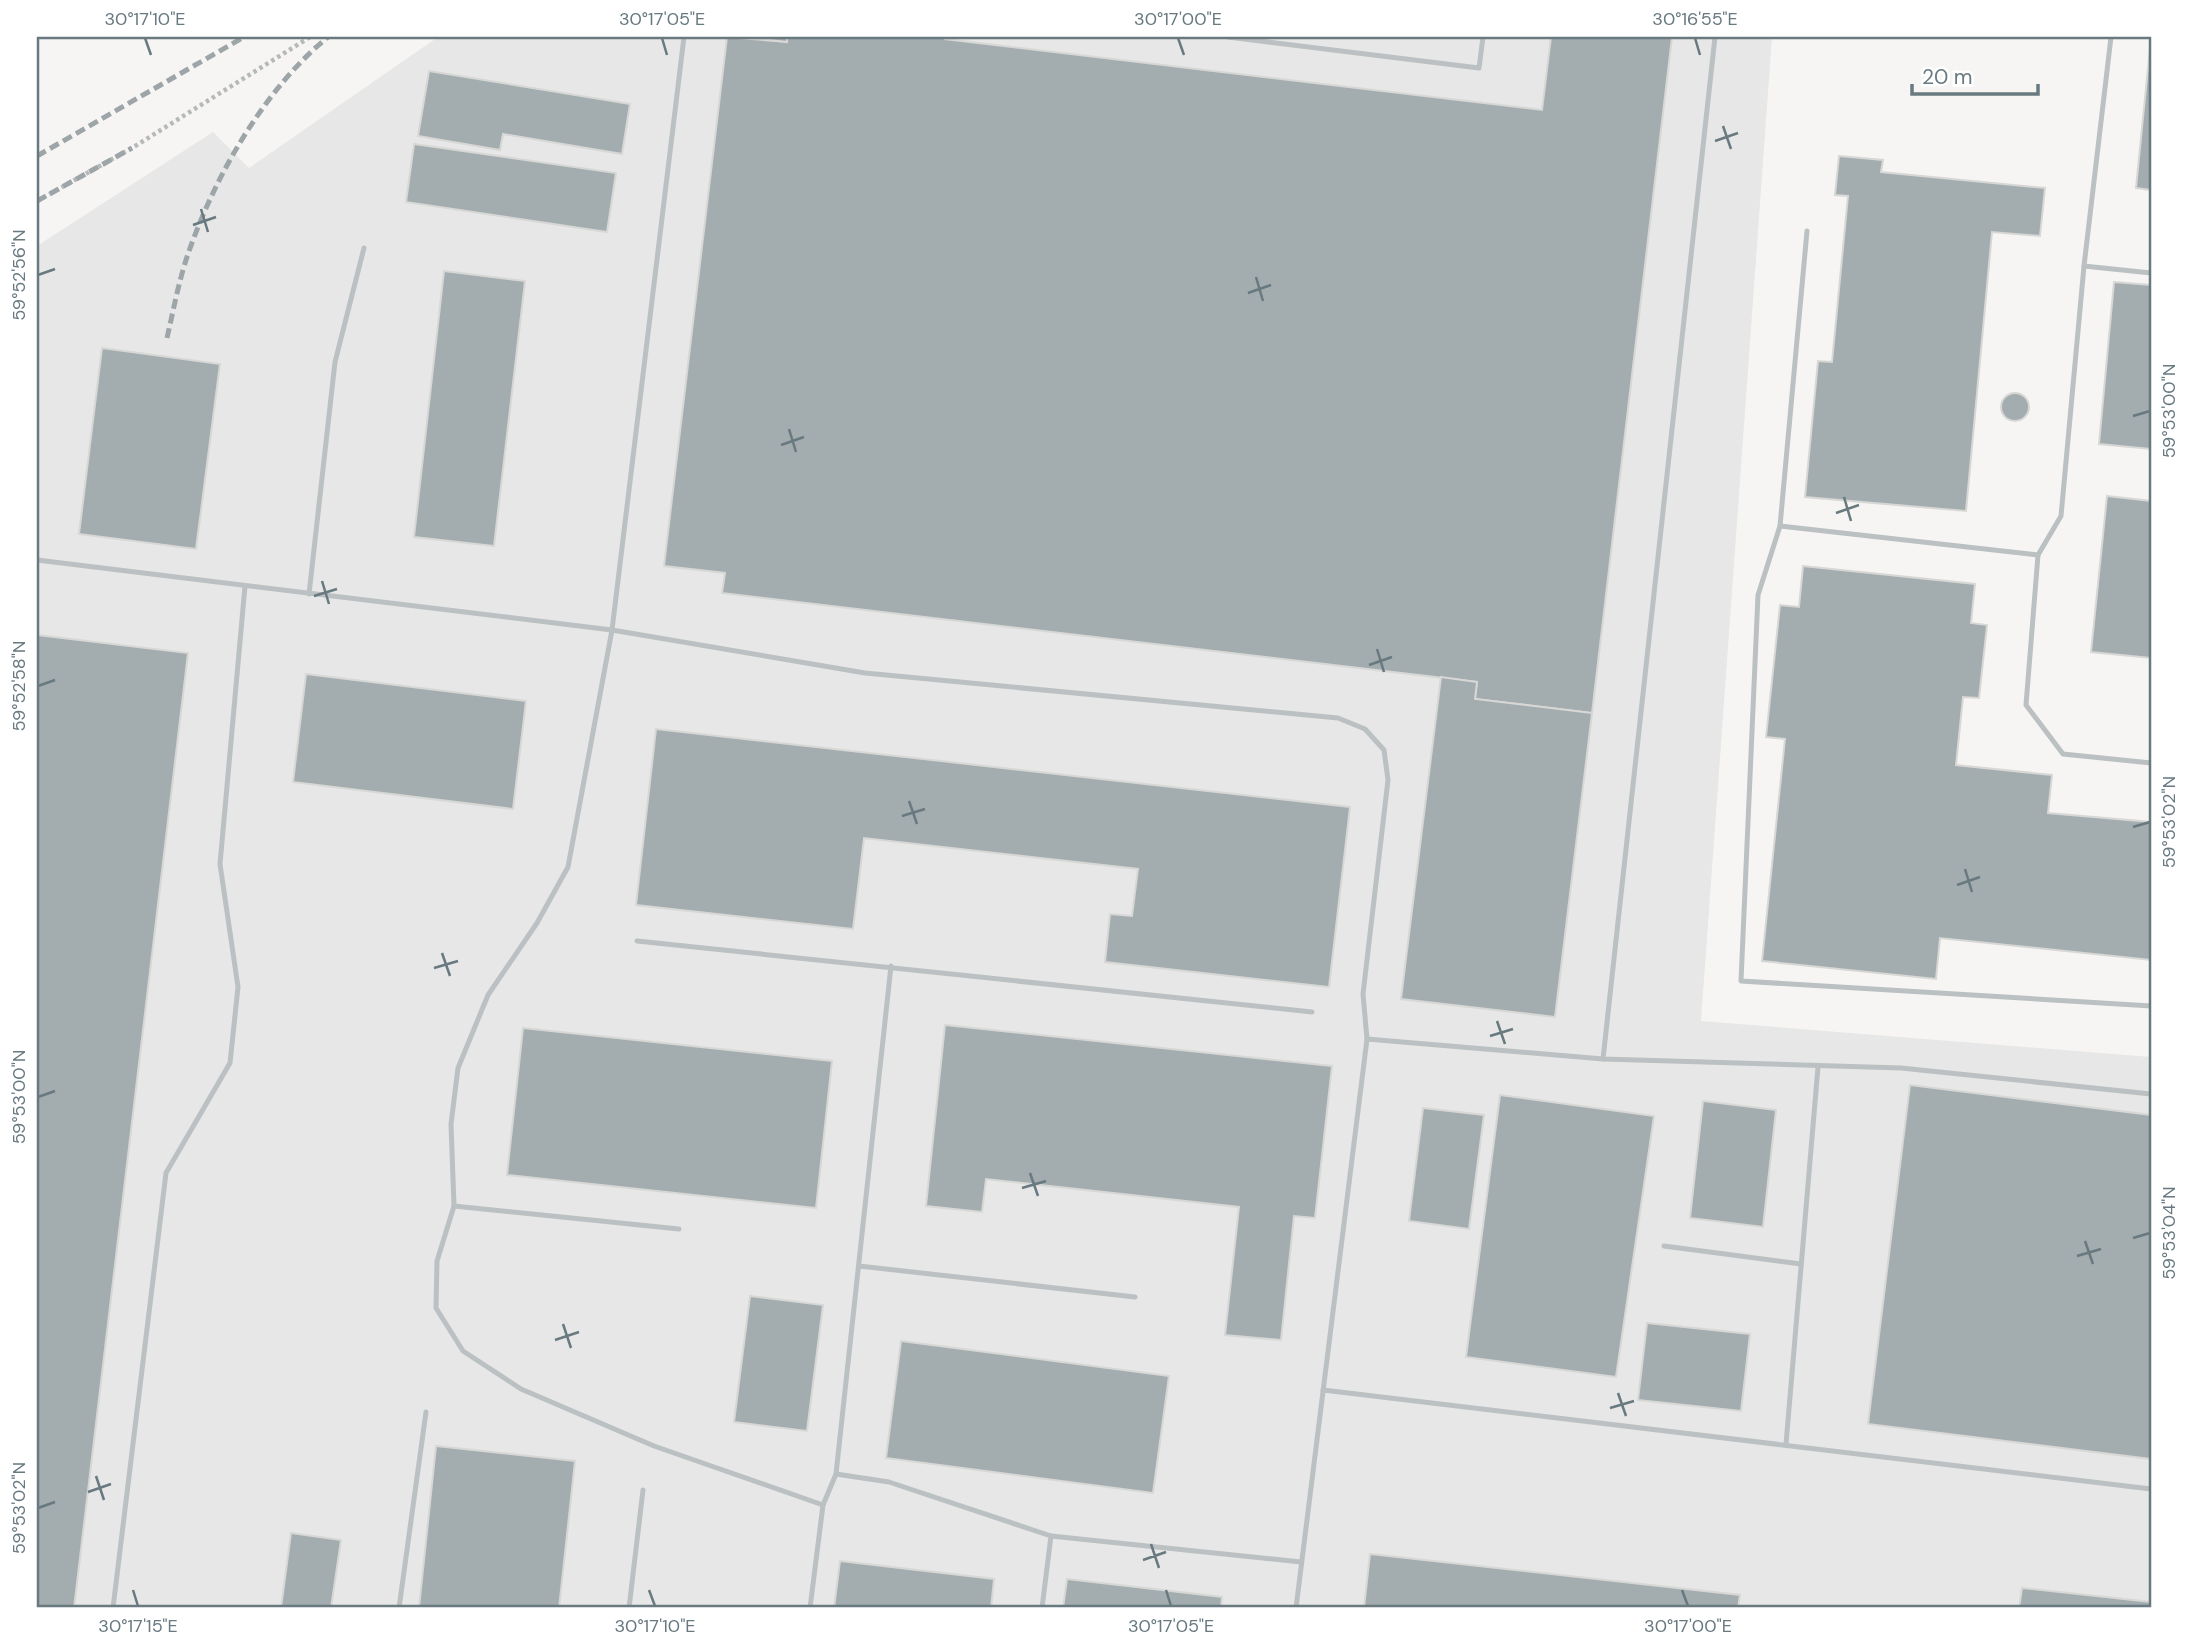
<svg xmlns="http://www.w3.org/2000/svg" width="2188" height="1645" font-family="'DM Sans',sans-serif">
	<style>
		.built { fill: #e6e7e6 }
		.building { fill: #a3acaf; stroke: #d7d7d5; stroke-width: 2 }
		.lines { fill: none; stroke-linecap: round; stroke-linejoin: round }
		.path { stroke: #b5b9ba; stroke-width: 4.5; stroke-dasharray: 3.5 3.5; stroke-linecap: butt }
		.lane { stroke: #bbc0c2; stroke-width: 5 }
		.rail { stroke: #9da5a8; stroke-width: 5; stroke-dasharray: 10 5; stroke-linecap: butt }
		.ticks { fill: none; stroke: #687980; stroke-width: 2.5 }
		.neatline { fill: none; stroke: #687980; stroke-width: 2.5 }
		.ticks-label { font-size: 18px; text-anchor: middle; fill: #687980 }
	</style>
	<rect width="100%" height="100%" fill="#f6f5f3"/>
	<!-- built -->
	<polygon class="built" points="438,37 1772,37 1701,1021 2151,1057 2151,1608 37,1608 37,246 213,132 249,168"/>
	<!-- building -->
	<g class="building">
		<polygon points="727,37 787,42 787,37 945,37 945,39 1542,110 1551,37 1672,37 1592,713 1475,699 1477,682 722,593 725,573 664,566"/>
		<polygon points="745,37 787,37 787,42"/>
		<polygon points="2151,38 2151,190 2136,188"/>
		<polygon points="429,71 630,104 622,154 503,134 500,150 418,136"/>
		<polygon points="414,144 616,173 607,232 406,202"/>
		<polygon points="1839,156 1883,160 1881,172 2045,188 2040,236 1992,232 1966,511 1805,497 1818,361 1832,362 1848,196 1835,195"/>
		<polygon points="444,271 525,281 494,546 414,537"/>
		<polygon points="2114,282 2151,285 2151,449 2099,444"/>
		<polygon points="102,348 220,364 196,549 79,534"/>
		<circle cx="2015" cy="407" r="14"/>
		<polygon points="2107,496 2151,501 2151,658 2091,652"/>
		<polygon points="1803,566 1975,584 1971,623 1987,625 1979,698 1963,697 1956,765 2052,775 2048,813 2151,822 2151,960 1940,938 1936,979 1762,961 1785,739 1766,737 1780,605 1799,607"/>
		<polygon points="37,635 188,653 74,1608 37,1608"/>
		<polygon points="306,674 526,701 513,809 293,782"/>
		<polygon points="1441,677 1477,682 1475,699 1592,713 1555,1017 1401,999"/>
		<polygon points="656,729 1350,807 1329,987 1105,962 1110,914 1132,916 1138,869 864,838 853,929 636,905"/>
		<polygon points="945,1025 1332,1066 1315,1218 1294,1216 1281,1340 1225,1335 1239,1207 986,1179 982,1212 926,1206"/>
		<polygon points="523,1028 832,1061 816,1208 507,1175"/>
		<polygon points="1910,1085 2151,1115 2151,1459 1868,1424"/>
		<polygon points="1500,1095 1654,1116 1616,1377 1466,1357"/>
		<polygon points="1703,1101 1776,1110 1763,1227 1690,1218"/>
		<polygon points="1423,1108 1484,1115 1469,1229 1409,1221"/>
		<polygon points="750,1296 823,1305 807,1431 734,1422"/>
		<polygon points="1647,1323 1750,1334 1741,1411 1638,1400"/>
		<polygon points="901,1341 1169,1376 1153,1493 886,1458"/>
		<polygon points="436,1446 575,1461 559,1608 419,1608"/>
		<polygon points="291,1533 341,1540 331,1608 281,1608"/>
		<polygon points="1370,1554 1740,1595 1738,1608 1364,1608"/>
		<polygon points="840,1561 994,1579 991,1608 834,1608"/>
		<polygon points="1067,1579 1222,1597 1221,1608 1063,1608"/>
		<polygon points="2022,1588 2151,1602 2151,1608 2019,1608"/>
	</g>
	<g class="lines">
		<!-- path -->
		<polyline class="path" points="37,201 132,148 310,37"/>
		<!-- lane -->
		<g class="lane">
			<polyline points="684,37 612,630 568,867 537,923 488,995 458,1068 451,1124 454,1206 437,1261 436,1308 463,1351 521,1389 654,1446 823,1505"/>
			<polyline points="1228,37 1479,68 1483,37"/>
			<polyline points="2111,37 2084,266 2061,516 2038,555 2026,705 2063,754 2151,763"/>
			<polyline points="1807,231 1780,526 1758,595 1741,981 2151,1006"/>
			<polyline points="2084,266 2151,273"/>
			<polyline points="1780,526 2038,555"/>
			<polyline points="37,560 612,630 865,673 1338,718 1365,729 1384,750 1388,780 1363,994 1367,1039 1296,1608"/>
			<polyline points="309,594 335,362 364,248"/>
			<polyline points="637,941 1312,1012"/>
			<polyline points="1367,1039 1603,1059 1901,1068 2151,1094"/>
			<polyline points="1603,1059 1715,37"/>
			<polyline points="454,1206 679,1229"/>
			<polyline points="1664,1246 1801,1264"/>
			<polyline points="859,1266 1135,1297"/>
			<polyline points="1323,1390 2151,1489"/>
			<polyline points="1786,1444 1818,1067"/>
			<polyline points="836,1474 889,1482 1051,1536 1301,1562"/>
			<polyline points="113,1608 166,1173 230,1063 238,987 220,864 245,586"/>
			<polyline points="399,1608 426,1412"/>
			<polyline points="629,1608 643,1490"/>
			<polyline points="810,1608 823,1505 836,1474 891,966"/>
			<polyline points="1042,1608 1051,1536"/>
		</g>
		<!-- rail -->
		<g class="rail">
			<polyline points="37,156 244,37"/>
			<polyline points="37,201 132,148"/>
			<path d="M167,338C173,312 178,285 186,260C212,181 263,90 328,37"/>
		</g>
	</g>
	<!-- ticks -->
	<path class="ticks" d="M145,38L151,55M662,38L667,55M1178,38L1184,55M1695,38L1700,55M1723,126L1731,149M1715,141L1738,133M201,209L208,232M193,225L216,217M38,275L55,269M1256,277L1263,301M1248,293L1271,285M2133,416L2150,411M789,429L796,452M781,445L804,437M1844,497L1851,521M1836,513L1859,505M322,581L329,604M314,596L337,589M1377,649L1384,672M1369,665L1392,657M38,686L55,680M909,801L917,824M902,816L925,809M2133,827L2150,822M1965,869L1972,892M1957,885L1980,877M442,953L450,976M434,968L458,961M1497,1021L1505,1044M1490,1036L1513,1029M38,1097L55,1091M1030,1173L1038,1196M1022,1188L1046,1181M2133,1238L2150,1233M2085,1241L2093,1264M2077,1256L2101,1249M563,1324L571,1348M555,1340L579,1332M1618,1393L1626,1416M1610,1408L1634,1401M96,1476L104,1500M88,1492L111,1484M38,1508L55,1502M1151,1544L1159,1568M1143,1560L1166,1552M133,1590L138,1606M649,1590L655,1606M1166,1590L1171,1606M1682,1590L1688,1606"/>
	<!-- border -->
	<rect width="2188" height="1645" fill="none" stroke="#ffffff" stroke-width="77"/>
	<!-- scale -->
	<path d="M1912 84v10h126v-10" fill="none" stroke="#687980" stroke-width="3.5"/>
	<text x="1922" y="84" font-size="21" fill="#687980" stroke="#ffffff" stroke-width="5" paint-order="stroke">20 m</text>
	<rect x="38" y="38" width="2112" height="1568" class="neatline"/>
	<g class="ticks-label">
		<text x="145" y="25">30°17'10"E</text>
		<text x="662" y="25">30°17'05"E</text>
		<text x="1178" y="25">30°17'00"E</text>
		<text x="1695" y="25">30°16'55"E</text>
		<text transform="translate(19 275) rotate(-90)" y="6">59°52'56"N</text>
		<text transform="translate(2169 411) rotate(-90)" y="6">59°53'00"N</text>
		<text transform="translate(19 686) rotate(-90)" y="6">59°52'58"N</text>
		<text transform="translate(2169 822) rotate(-90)" y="6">59°53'02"N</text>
		<text transform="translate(19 1097) rotate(-90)" y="6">59°53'00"N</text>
		<text transform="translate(2169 1233) rotate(-90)" y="6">59°53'04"N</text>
		<text transform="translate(19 1508) rotate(-90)" y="6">59°53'02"N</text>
		<text x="138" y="1632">30°17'15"E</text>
		<text x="655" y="1632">30°17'10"E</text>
		<text x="1171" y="1632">30°17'05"E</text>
		<text x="1688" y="1632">30°17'00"E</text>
	</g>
</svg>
